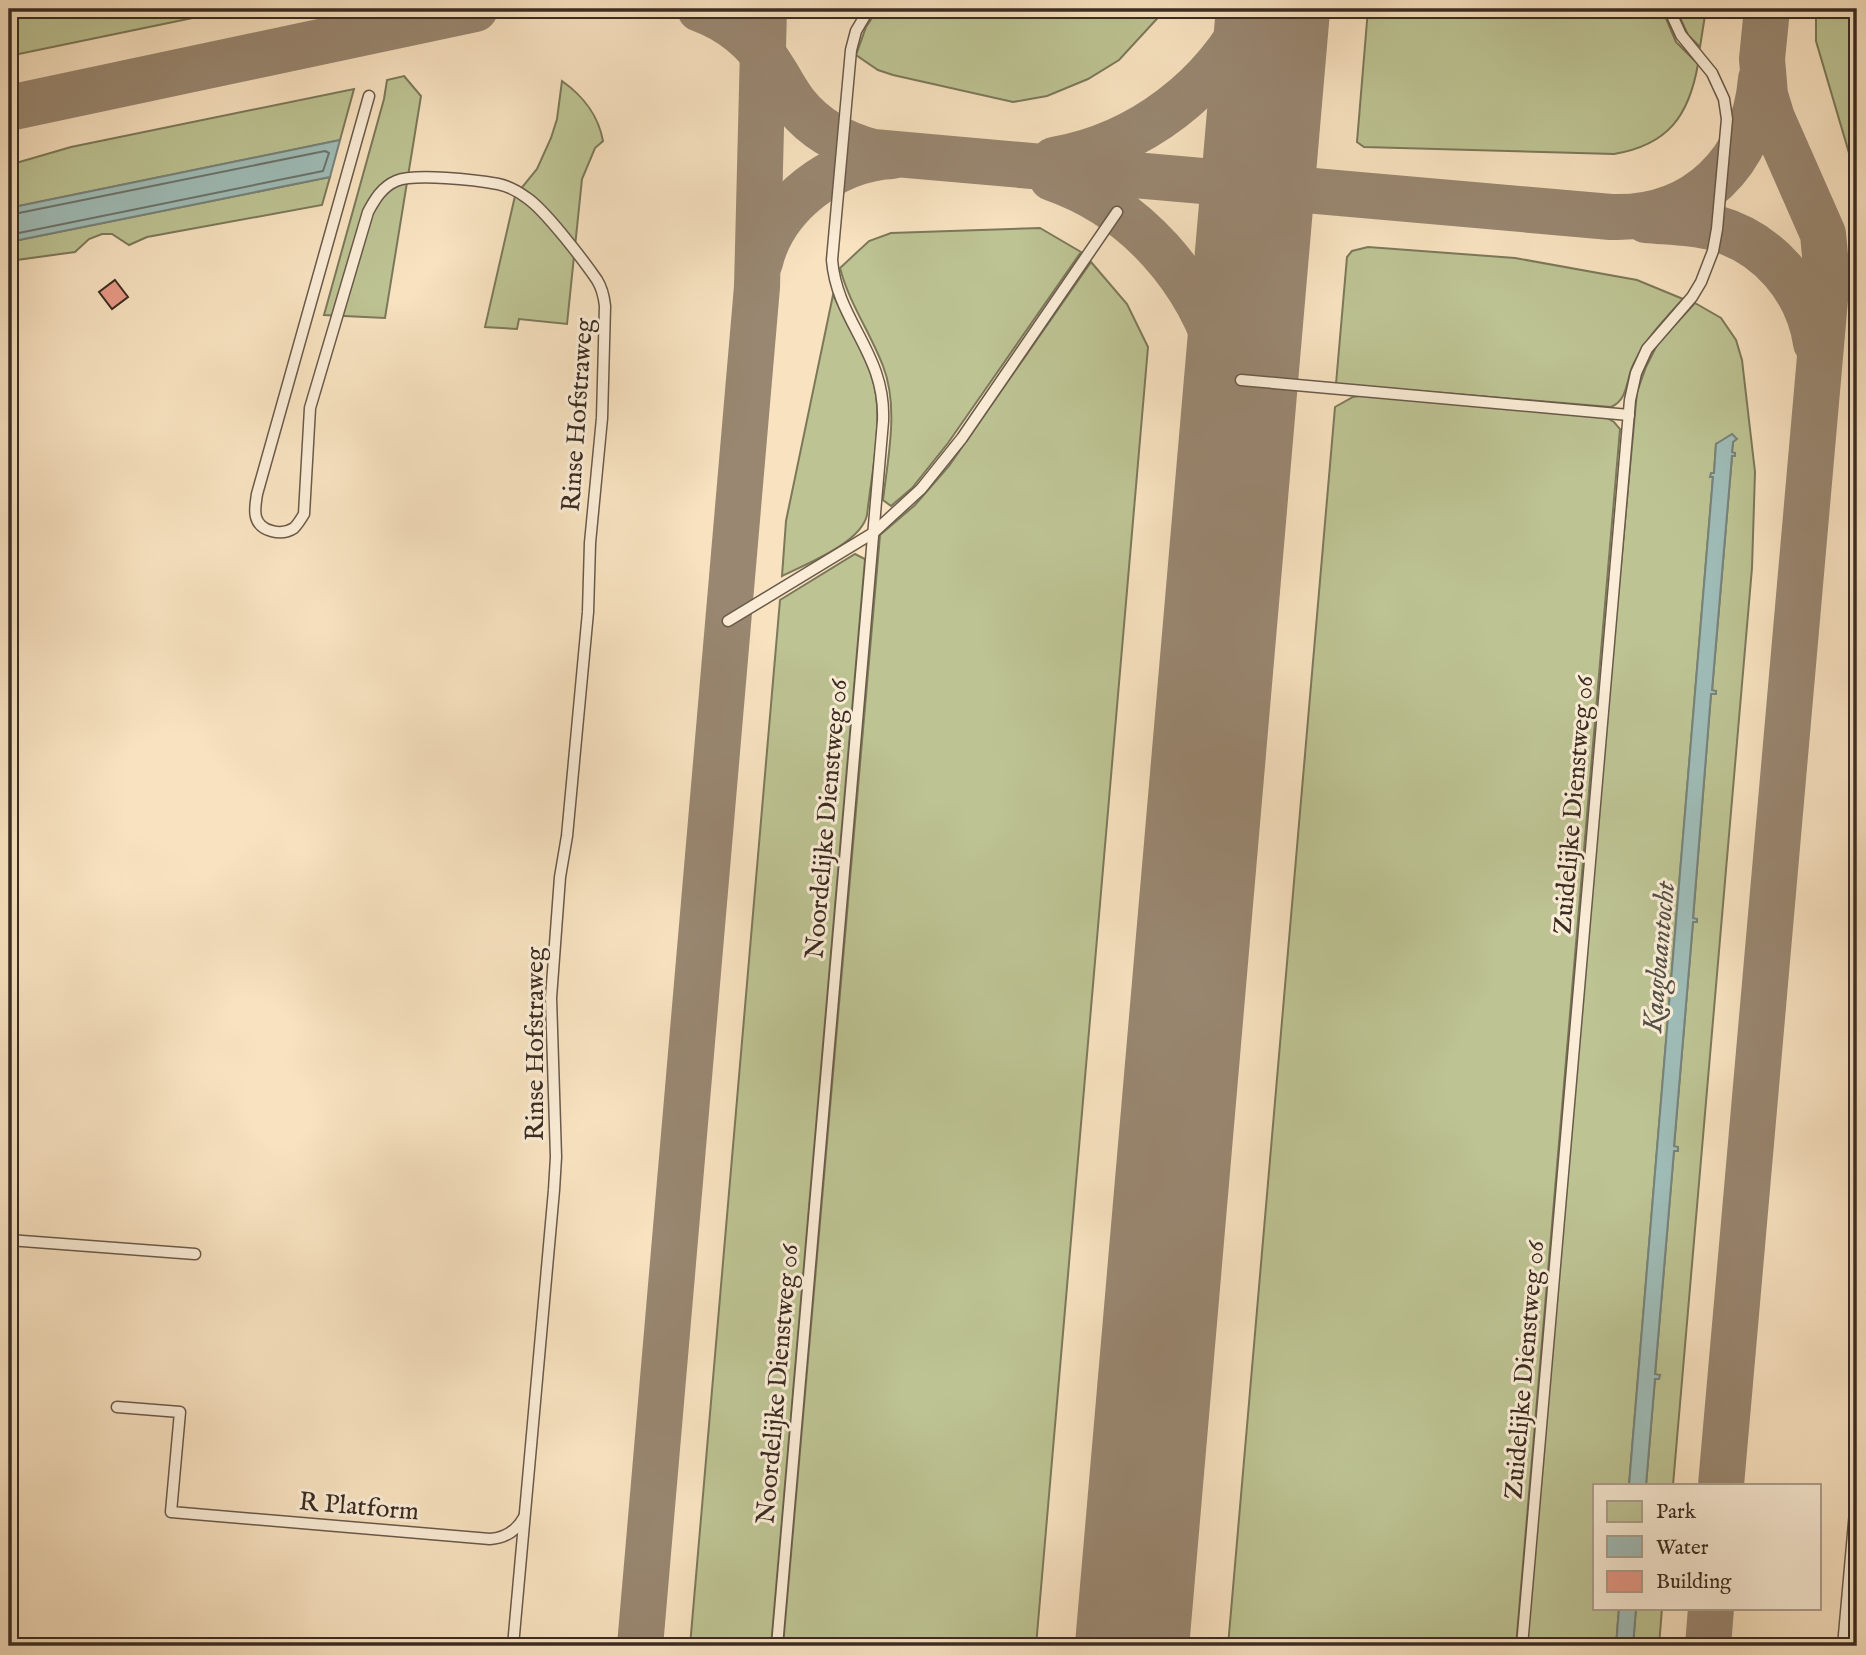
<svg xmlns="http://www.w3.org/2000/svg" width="1866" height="1655" font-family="'IM FELL English',serif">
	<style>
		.green { fill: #bdc393; stroke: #7c785a; stroke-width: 2 }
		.water { fill: #9fbdb8; stroke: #77837c; stroke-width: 2 }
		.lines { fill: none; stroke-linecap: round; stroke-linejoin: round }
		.shore { stroke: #6c746d; stroke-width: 2 }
		.taxiway { stroke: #998771; stroke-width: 46 }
		.runway { stroke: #998771; stroke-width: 114 }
		.building { fill: #e99987; stroke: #3a2c22; stroke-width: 2 }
		.service-casing { stroke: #6a5a4a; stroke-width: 13 }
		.service { stroke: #faecd6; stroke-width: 10 }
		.labels { text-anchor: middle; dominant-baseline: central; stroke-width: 6; stroke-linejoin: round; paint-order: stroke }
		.street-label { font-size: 26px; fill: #3a2c22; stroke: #faecd6 }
		.water-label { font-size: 28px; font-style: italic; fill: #535048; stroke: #faecd6 }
	</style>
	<rect width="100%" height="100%" fill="#f8e2c0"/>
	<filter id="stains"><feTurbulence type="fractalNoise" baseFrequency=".00286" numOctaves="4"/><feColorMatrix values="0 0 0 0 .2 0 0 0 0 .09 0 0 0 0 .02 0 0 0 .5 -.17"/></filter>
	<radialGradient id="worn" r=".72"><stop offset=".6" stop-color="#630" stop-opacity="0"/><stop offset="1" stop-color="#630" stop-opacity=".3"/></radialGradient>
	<!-- green -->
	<g class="green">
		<polygon points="9,9 236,9 9,56"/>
		<polygon points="878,9 1166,9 1119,60 1088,79 1047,96 1013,102 893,75 878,70 856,55 866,27"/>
		<path d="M1368,9H1662L1676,42L1698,64C1689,116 1668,145 1614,154L1364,147L1357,142Z"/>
		<polygon points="1676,9 1706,9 1700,47 1688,35"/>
		<polygon points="1816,9 1857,9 1857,180 1816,41"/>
		<polygon points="404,76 421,96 385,318 324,315 384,99 387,80"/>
		<path d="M562,81C583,96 598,114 603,141L595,148L582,179L567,324L519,319L517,329L485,327L515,196L537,169L551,138L557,119Z"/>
		<polygon points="354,89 340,140 9,208 9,165 71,147"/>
		<polygon points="330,177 322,205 147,237 129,245 112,234 102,234 89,239 75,252 9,261 9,242"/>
		<path d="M1040,228L1081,252L948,443L912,488L891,506L883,500C888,457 899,407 883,366C870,332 849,303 840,268L869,241L891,233Z"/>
		<path d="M1368,247L1515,258L1637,280L1683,299C1664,320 1646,338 1633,365C1626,380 1628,400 1611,407L1336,384L1347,257L1352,251Z"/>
		<polygon points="1091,262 1127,304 1148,347 1036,1646 783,1646 880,535 915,505 949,466"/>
		<path d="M833,295C849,326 871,359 876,395C881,432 871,478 867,515C861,543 806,564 782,576L786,521Z"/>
		<polygon points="1695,303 1721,318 1736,340 1742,360 1755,472 1752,568 1673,1485 1646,1485 1655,1378 1659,1375 1655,1375 1674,1150 1678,1150 1678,1147 1674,1147 1693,922 1697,922 1697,919 1693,919 1711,694 1715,694 1716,691 1712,691 1732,456 1735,456 1735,453 1732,453 1733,442 1736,439 1728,438 1716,444 1714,474 1711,477 1713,477 1629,1485 1595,1485 1595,1608 1619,1608 1616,1646 1526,1646 1595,843 1637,392 1646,367 1658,343"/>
		<polygon points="1366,395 1607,418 1614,422 1620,429 1516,1646 1228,1646 1335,407 1353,397"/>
		<polygon points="855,554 865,559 771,1646 690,1646 780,600"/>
		<polygon points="1636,1608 1662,1608 1659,1646 1633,1646"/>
	</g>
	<!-- water -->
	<g class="water">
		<polygon points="340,140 330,177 9,242 9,208"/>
		<polygon points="1732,434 1737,439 1733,442 1732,452 1735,453 1735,456 1732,456 1712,690 1716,691 1716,694 1711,694 1693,918 1697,919 1697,922 1693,922 1674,1146 1678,1147 1678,1151 1674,1151 1655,1374 1660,1375 1659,1379 1655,1379 1646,1485 1629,1485 1713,477 1710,477 1711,473 1714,473 1716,444"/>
		<polygon points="1619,1608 1636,1608 1633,1646 1616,1646"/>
	</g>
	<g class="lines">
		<!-- shore -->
		<polyline class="shore" points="9,215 325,151 329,153 323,171 9,235"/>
		<!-- taxiway -->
		<g class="taxiway">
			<path d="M700,9C730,20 756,41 773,69C781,81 787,94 796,105C816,130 843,144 873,152L1611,217C1697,220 1754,161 1761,79"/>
			<polyline points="9,108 475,9"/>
			<path d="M1054,160C1141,145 1215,87 1254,9"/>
			<path d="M1052,178C1136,207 1200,280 1223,365C1231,391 1232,418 1235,445"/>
			<path d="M1646,220C1669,222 1693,222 1715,228C1769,243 1808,289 1816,343"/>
			<path d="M760,262C774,204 834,159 892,156"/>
			<polyline points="1721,1485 1827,277 1823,234 1772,118 1765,95 1762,59 1767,9"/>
			<polyline points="640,1646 757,287 764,9"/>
			<polyline points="1708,1646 1711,1608"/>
		</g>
		<!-- runway -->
		<polyline class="runway" points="1132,1646 1273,9"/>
	</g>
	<!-- building -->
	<polygon class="building" points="115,280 128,297 112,309 99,292"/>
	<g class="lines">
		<defs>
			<g id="service">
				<path d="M369,96L257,494C256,501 254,510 256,517C260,532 282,536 294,528C298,524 301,519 304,514L310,408L368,212C375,199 382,187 396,181C415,173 476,180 498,184C508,186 519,192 527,198C545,210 584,261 597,280C602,288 604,297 605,306L602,418L590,543L588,612L567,836L560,877L551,998L556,1157L554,1190L513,1646"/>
				<polyline points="1241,380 1629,415"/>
				<polyline points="728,621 873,533 921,489 962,438 1117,212"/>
				<polyline points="9,1240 195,1254"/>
				<path d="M117,1407L180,1412L171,1512L490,1539C506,1538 517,1530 524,1517"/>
				<path d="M777,1646L883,421C886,353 837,322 832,260L851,50L856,31L869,9"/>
				<polyline points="1522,1646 1630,400 1636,373 1647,349 1692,297 1701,282 1713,251 1717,229 1727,119 1724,99 1712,73 1681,35 1669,9"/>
				<polyline points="1843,1646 1857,1489"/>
			</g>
		</defs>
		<!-- service casing -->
		<use href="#service" class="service-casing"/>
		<!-- service -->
		<use href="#service" class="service"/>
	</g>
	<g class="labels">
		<!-- street labels -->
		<g class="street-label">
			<text transform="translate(578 415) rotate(-86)">Rinse Hofstraweg</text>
			<text transform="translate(1574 805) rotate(-85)">Zuidelijke Dienstweg 06</text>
			<text transform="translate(827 819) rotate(-85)">Noordelijke Dienstweg 06</text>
			<text transform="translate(535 1044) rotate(-90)">Rinse Hofstraweg</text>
			<text transform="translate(1525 1370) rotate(-85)">Zuidelijke Dienstweg 06</text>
			<text transform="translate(778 1384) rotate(-85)">Noordelijke Dienstweg 06</text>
			<text transform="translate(359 1507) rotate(5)">R Platform</text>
		</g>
		<!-- water labels -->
		<g class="water-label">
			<text transform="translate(1660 957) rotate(-85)">Kaagbaantocht</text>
		</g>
	</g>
	<!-- margin -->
	<rect width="1866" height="1655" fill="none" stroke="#f8e2c0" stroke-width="35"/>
	<rect x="10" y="10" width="1845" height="1634" fill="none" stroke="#3a2c22" stroke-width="3.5"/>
	<rect x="18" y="18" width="1831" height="1620" fill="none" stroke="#3a2c22" stroke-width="2"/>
	<!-- legend -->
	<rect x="1593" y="1484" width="228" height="126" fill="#faecd6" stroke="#ad9f8e" stroke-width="2"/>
	<rect x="1607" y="1501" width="35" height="21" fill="#bdc393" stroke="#ad9f8e" stroke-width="2"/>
	<text x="1656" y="1518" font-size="21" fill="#3a2c22">Park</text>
	<rect x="1607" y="1536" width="35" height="21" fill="#9fbdb8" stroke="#ad9f8e" stroke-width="2"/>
	<text x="1656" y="1554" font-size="21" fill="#3a2c22">Water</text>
	<rect x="1607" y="1571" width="35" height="21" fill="#e99987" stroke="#ad9f8e" stroke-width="2"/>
	<text x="1656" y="1588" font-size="21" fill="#3a2c22">Building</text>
	<rect width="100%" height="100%" filter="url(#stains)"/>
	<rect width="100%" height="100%" fill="url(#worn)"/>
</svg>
